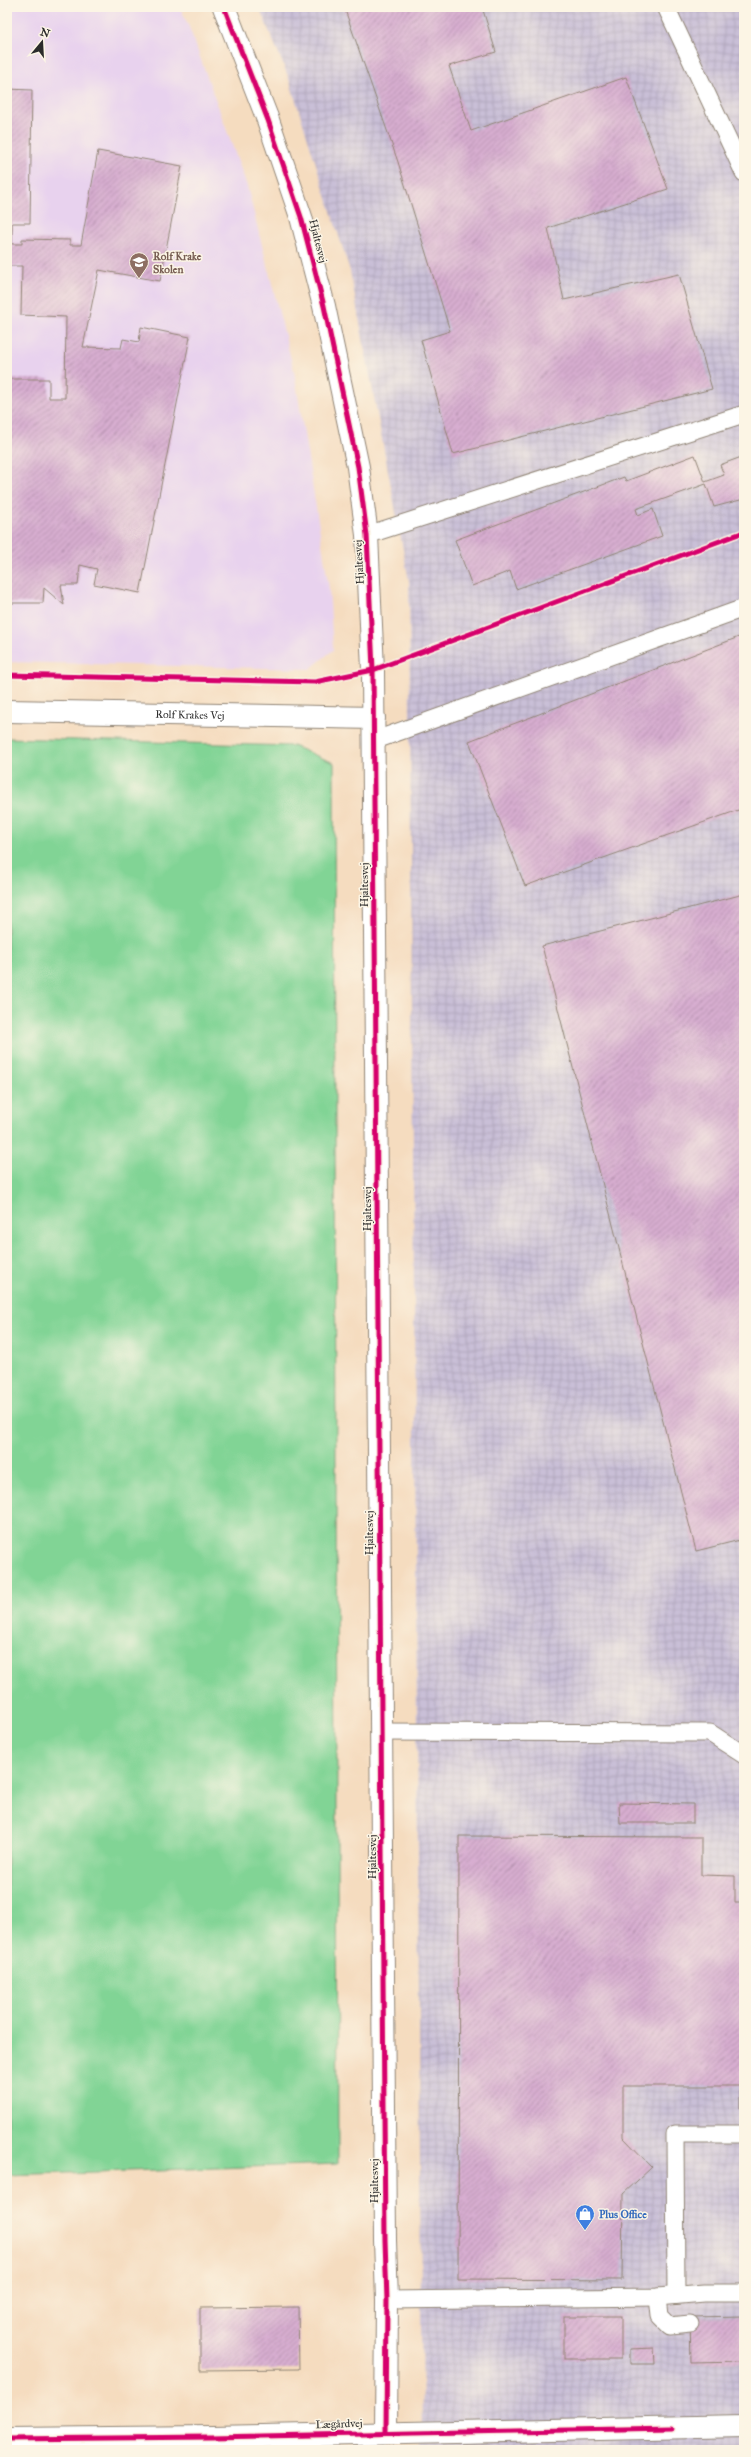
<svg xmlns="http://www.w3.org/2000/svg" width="751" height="2457" font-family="'IM FELL Great Primer',serif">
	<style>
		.built { fill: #e8d2ee }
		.industrial { fill: url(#industrial-grid) }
		.park { fill: #81d495; stroke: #568060 }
		.building { fill: url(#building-hatch) }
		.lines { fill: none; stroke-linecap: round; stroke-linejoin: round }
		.lane-casing { stroke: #908475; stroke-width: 19 }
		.street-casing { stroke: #908475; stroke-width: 24 }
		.secondary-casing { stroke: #908475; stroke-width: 24 }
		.lane { stroke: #fff; stroke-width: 17 }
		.street { stroke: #fff; stroke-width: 22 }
		.secondary { stroke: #fff; stroke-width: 22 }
		.cycleway-casing { stroke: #fcf5e5; stroke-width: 8 }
		.cycleway { stroke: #d6006c; stroke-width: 5 }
		.labels { text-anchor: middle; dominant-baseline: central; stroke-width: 3; stroke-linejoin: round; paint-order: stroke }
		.street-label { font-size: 11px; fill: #2b2b2b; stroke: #fcf5e5 }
		.education-label { font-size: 11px; font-weight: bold; fill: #785e54; stroke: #fcf5e5; text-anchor: start }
		.shop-label { font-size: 11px; font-weight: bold; fill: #366cbe; stroke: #fcf5e5; text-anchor: start }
	</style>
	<defs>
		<pattern id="industrial-grid" width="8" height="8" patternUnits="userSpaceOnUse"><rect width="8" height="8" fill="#c9bfd7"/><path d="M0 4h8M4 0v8" fill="none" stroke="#ada4b9"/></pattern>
		<pattern id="building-hatch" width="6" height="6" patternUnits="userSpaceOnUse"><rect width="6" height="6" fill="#d7add0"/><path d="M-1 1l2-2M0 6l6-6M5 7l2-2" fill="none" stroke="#af8da9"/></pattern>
	</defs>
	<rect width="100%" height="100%" fill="#fcf5e5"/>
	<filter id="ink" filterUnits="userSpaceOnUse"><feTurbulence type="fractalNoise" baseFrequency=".025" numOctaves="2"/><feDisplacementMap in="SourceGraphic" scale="8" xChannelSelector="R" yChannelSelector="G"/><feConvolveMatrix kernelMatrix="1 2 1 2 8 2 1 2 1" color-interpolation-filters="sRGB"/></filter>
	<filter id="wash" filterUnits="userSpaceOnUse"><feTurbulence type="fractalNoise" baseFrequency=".012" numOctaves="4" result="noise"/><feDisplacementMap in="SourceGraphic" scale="16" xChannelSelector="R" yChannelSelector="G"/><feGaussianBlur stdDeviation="0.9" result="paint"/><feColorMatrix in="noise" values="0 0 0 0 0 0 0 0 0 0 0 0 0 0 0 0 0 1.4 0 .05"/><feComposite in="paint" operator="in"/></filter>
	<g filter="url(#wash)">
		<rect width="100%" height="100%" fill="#f5dcbf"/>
		<!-- built -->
		<polygon class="built" points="7,7 180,7 189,27 247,186 294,371 329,588 333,650 310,669 7,662"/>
		<!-- industrial -->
		<polygon class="industrial" points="259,7 744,7 744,2450 422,2450 409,581 350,271 288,76"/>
		<!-- park -->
		<polygon class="park" points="7,738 293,746 334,763 338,2164 7,2175"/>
		<g id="blocks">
			<!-- building -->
			<g class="building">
				<polygon points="344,7 482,7 496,52 449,66 471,131 626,77 668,189 548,228 564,300 679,274 712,389 453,454 421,340 450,331 398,162"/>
				<polygon points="7,89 32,90 30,223 12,223 12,244 22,244 22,239 70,240 70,245 81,245 98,151 182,166 160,281 99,270 83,347 121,348 123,339 139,342 141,327 190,337 140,593 94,584 97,569 80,565 78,585 61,585 64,605 44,588 43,603 7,603 7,379 49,379 49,398 65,398 66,317 21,315 22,266 7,266"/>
				<polygon points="695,455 705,482 724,475 720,465 744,456 744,499 714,507 706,484 636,509 638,515 653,509 662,536 516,589 510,571 472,586 455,540 624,477 626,481"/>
				<polygon points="744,635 744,808 525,886 469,741"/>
				<polygon points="744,894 744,1539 696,1551 542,946"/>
				<polygon points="619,1803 693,1804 693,1823 620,1823"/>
				<polygon points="459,1836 701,1837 701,1875 735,1876 735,1903 744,1903 744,2108 740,2108 740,2086 623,2086 623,2137 652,2167 623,2194 622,2280 458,2279"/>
				<polygon points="298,2307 299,2369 200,2370 200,2308"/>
				<rect x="564" y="2316" width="57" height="43"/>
				<polygon points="744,2316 744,2362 691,2363 690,2317"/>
				<polygon points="654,2348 655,2364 630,2364 630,2349"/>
			</g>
		</g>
	</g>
	<g filter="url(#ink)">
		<use href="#blocks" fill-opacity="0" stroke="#908475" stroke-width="1"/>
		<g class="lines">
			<defs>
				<g id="lane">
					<polyline points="666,7 744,173"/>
					<polyline points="367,535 744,414"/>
					<polyline points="373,741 744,608"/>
					<polyline points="381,1732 710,1733 744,1755"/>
					<polyline points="676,2295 675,2134 744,2134"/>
					<polyline points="658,2297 660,2316 670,2326 690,2324"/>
					<polyline points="387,2300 658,2297 704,2293 744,2293"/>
				</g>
				<g id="street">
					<polyline points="224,7 268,120 301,217 324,306 358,467 367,535 373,670 385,2240 387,2300 386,2433"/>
					<path id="s1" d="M7,711L374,718"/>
				</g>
				<polyline id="secondary" points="7,2439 212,2437 744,2426"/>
			</defs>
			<!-- lane casing -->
			<use href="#lane" class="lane-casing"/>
			<!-- street casing -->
			<use href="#street" class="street-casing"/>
			<!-- secondary casing -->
			<use href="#secondary" class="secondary-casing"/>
			<!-- lane -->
			<use href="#lane" class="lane"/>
			<!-- street -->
			<use href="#street" class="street"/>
			<!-- secondary -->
			<use href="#secondary" class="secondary"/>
			<defs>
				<g id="cycleway">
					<polyline points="224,7 268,120 301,217 324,306 358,467 367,535 373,670 385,2240 387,2300 386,2433"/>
					<polyline points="7,675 315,682 373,670 744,532"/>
					<polyline points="7,2439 212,2437 672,2428"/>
				</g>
			</defs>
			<!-- cycleway casing -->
			<use href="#cycleway" class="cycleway-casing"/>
			<!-- cycleway -->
			<use href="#cycleway" class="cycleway"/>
		</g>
	</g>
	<!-- icons -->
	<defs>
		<symbol id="school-pin" viewBox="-11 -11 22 30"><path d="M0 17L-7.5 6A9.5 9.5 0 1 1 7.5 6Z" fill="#8d6e63" stroke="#fcf5e5"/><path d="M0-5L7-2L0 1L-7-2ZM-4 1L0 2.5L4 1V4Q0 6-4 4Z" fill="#fff"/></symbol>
		<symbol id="shop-pin" viewBox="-11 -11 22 30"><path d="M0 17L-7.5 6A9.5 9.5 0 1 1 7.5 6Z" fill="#3f7fe0" stroke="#fcf5e5"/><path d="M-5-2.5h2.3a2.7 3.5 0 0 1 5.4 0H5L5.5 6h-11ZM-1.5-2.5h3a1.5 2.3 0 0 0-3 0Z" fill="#fff"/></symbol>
	</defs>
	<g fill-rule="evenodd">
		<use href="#school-pin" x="128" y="251" width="22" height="30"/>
		<use href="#shop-pin" x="574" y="2203" width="22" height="30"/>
	</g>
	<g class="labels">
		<!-- street labels -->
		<g class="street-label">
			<text transform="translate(318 241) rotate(76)">Hjaltesvej</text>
			<text transform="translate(359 562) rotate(-93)">Hjaltesvej</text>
			<text stroke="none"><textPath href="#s1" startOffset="183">Rolf Krakes Vej</textPath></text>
			<text transform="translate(364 885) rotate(-90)">Hjaltesvej</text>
			<text transform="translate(367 1209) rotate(-90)">Hjaltesvej</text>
			<text transform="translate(369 1533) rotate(-90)">Hjaltesvej</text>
			<text transform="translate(372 1857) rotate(-90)">Hjaltesvej</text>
			<text transform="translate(374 2181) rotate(-90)">Hjaltesvej</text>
			<text transform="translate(339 2424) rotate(-2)">Lægårdvej</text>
		</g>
		<!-- education labels -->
		<g class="education-label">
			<text x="153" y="256">Rolf Krake<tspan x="153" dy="13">Skolen</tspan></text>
		</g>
		<!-- shop labels -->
		<g class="shop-label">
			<text x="599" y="2214">Plus Office</text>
		</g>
	</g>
	<!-- margin -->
	<rect width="751" height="2457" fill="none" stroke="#fcf5e5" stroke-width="24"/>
	<!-- north arrow -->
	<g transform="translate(42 42) rotate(18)" stroke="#fcf5e5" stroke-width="3" paint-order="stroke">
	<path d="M0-3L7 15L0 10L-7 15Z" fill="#2b2b2b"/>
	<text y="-6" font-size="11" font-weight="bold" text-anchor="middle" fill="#2b2b2b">N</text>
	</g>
</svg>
